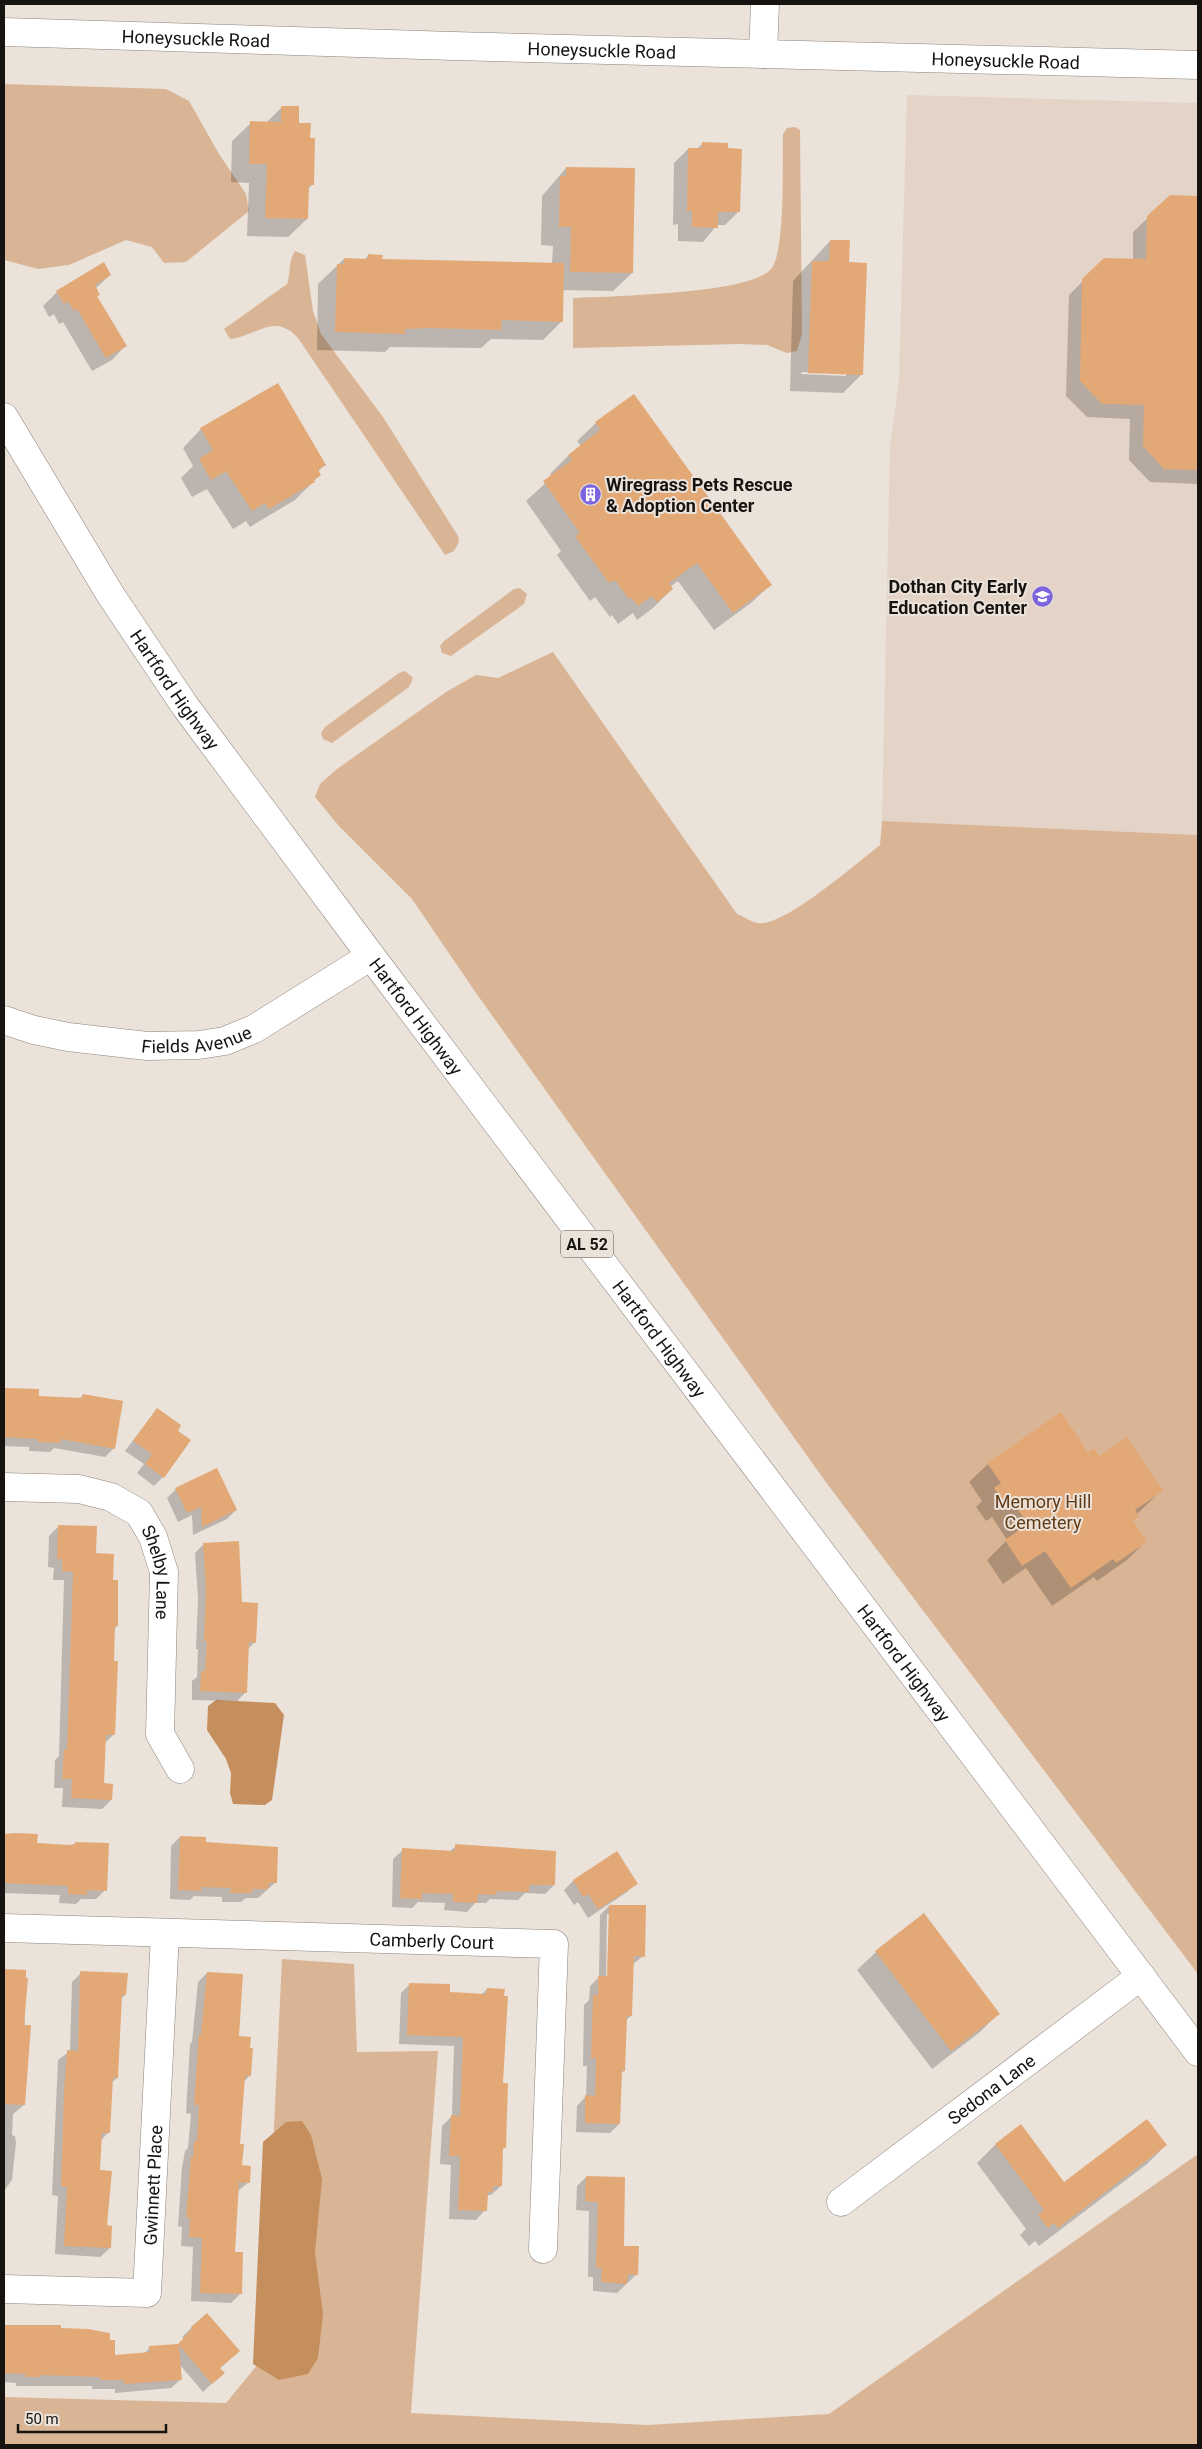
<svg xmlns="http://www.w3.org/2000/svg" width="1202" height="2449" font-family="Roboto,sans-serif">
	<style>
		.built { fill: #e4d4c7 }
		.green { fill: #dab595 }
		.water { fill: #c58e5d }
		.shadow { fill: #0003; fill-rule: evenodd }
		.building { fill: #e2a977 }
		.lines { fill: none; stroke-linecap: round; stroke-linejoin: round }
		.minor-casing { stroke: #8c837c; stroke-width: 29 }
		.major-casing { stroke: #8c837c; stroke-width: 29 }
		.minor { stroke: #fff; stroke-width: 28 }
		.major { stroke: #fff; stroke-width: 28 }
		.labels { text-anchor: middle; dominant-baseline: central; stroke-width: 4; stroke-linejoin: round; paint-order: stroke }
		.shield { fill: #ebe2da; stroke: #57514d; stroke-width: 1 }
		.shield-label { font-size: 16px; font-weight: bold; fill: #171311 }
		.street-label { font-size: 18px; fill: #171311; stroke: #ebe2da }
		.poi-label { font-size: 18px; font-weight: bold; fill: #171311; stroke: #ebe2da; text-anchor: start }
		.park-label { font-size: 18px; fill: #613b15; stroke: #ebe2da }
	</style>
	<rect width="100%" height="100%" fill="#ebe2da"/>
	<!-- built -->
	<polygon class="built" points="907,95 1198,103 1198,835 882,821 890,447 899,380"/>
	<!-- green -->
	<g class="green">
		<polygon points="4,84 166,89 189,101 219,154 246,194 249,211 186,262 164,263 152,247 126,240 69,265 38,269 4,260"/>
		<path d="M795,127L800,130L802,334L797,351L787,353L767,345L740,344L573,348V298C610,296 750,294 771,269C786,252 782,160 783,134L787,128Z"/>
		<path d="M295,251L305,255L313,311L321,334L383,417L458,536L459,542L454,551L445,555L298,338C274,312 258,336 230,339L224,329L287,284C291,272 288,262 295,251Z"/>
		<polygon points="520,588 527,594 524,604 451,656 442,653 440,646 444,641 514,589"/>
		<path d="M553,652L737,914C743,916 751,922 758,923C783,928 858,862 880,845L882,821L1198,835V1974L828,1485L476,993L412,899L338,825L315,797L320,784L337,769L446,692L476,675L498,678Z"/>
		<polygon points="405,671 413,678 409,687 332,743 323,739 321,733 325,727 399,673"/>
		<polygon points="282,1959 354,1964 357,2052 438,2051 411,2413 647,2425 829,2414 1198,2154 1198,2445 4,2445 4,2397 226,2403 263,2358"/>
	</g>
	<!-- water -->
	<g class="water">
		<polygon points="216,1700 275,1703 284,1715 272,1800 265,1805 233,1804 230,1793 231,1773 226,1759 207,1730 208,1706"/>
		<polygon points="302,2121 311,2135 322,2179 315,2253 323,2314 318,2358 308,2374 279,2380 253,2364 263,2142 286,2122"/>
	</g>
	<!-- shadow -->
	<g class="shadow">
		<polygon points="282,107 309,139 312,185 308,189 307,219 288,237 247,236 249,183 231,182 232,141 251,123 266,123"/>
		<polygon points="703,143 739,211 725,225 717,225 703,242 678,241 678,224 673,225 674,163 688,149 697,149"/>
		<polygon points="566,168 632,273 613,291 562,290 562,321 543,340 491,339 481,348 390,347 385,352 317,350 318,284 344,259 364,260 368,256 381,261 552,264 553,246 541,245 542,196"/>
		<polygon points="1170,197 1198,197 1198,484 1150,482 1129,460 1130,419 1087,417 1066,396 1069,295 1105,259 1133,260 1133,232"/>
		<path d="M830,241L847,263L862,374L843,393L790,391L793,281ZM802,372L846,373V376L801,374Z"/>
		<polygon points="110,275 95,289 96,297 125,346 112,360 92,371 63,322 59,324 54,314 49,317 43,306 57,292"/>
		<polygon points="596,423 770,585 751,603 714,630 678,581 670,587 672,589 653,608 637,620 633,613 618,624 612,615 610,617 595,597 590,601 557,555 561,551 526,501 552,477 550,474 569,455 581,446 577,441"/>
		<polygon points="201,429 324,465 318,472 320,475 295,500 250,527 246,521 233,529 207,489 192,497 181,478 193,466 183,448"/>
		<polygon points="4,1389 38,1390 37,1397 79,1399 83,1395 114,1448 105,1457 54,1448 50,1452 29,1451 29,1447 4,1446"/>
		<polygon points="157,1409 163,1477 154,1486 137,1473 144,1464 125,1451"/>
		<polygon points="1088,1454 1161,1491 1137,1514 1138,1516 1132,1521 1146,1541 1127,1560 1097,1581 1094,1577 1052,1606 1026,1568 1003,1584 987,1560 1007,1540 992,1517 986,1521 976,1507 982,1501 969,1482 988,1464"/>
		<polygon points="176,1489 236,1510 227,1519 193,1535 192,1515 178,1522 167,1498"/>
		<polygon points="58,1527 94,1554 112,1581 117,1626 114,1629 114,1734 104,1744 102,1785 111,1800 102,1809 62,1807 63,1788 54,1788 55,1760 59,1756 64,1580 53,1580 54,1568 48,1567 49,1536"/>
		<polygon points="204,1544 241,1603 255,1642 247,1650 246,1692 237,1701 192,1700 192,1681 197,1677 198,1649 196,1649 198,1599 195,1553"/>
		<polygon points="4,1835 36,1836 36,1844 73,1846 75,1843 105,1890 96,1899 81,1899 76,1904 59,1903 60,1895 4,1893"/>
		<polygon points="180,1837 205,1843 276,1882 258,1898 246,1898 241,1902 222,1902 222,1897 194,1896 190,1900 170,1899 171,1846"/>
		<polygon points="456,1846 554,1885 545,1894 525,1893 518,1900 490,1899 486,1903 475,1903 467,1912 444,1910 445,1903 418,1902 412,1908 392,1907 393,1859 403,1850 449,1852"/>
		<polygon points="617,1853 636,1883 627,1892 588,1918 578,1902 574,1905 564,1890 573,1881"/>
		<path d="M609,1906L643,1956L632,1965L631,2016L625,2021L624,2071L620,2074L619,2124L610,2133L576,2132L577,2106L586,2096L587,2066H583L584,2005L589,2000L590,1986L599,1977L600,1915ZM607,1914H610L608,1982H606Z"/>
		<polygon points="876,1952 998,2014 980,2032 932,2069 857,1970"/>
		<polygon points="4,1970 25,1971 24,2105 13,2114 12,2135 15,2136 16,2143 12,2180 4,2191"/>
		<polygon points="81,1973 125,1995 120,2000 117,2078 111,2083 109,2132 100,2141 99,2171 110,2248 100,2257 55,2254 58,2196 52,2195 58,2060 70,2051 72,1982"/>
		<polygon points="207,1973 238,2037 250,2075 243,2083 239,2145 241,2166 249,2182 238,2191 234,2254 240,2294 231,2303 191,2301 193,2247 181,2246 182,2227 178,2226 182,2168 185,2151 188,2148 191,2114 186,2113 190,2044 192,2042 198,1982"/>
		<polygon points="410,1984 448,1993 481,1995 487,1989 502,2084 505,2147 502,2150 501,2186 491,2195 488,2195 485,2210 476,2220 449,2219 451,2165 440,2164 442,2126 452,2116 454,2046 399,2044 401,1993"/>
		<polygon points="1021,2125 1064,2184 1166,2145 1147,2164 1039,2246 1035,2241 1029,2246 1020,2235 1026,2229 977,2163 995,2145"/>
		<polygon points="586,2177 637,2274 617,2293 593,2291 593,2277 588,2277 589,2211 576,2210 577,2186"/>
		<polygon points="4,2326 60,2326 60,2329 114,2356 144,2354 150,2347 178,2345 184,2339 182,2337 191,2328 239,2351 219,2369 223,2373 203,2392 180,2365 181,2379 171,2388 115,2393 115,2389 92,2389 92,2386 16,2386 16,2383 4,2382"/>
	</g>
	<!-- building -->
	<g class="building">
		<polygon points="281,106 299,106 299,123 311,123 310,138 315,138 314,185 309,185 308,219 265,218 267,164 249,164 250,121 281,122"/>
		<polygon points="702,142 728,143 728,148 742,149 740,212 718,212 718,228 692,227 692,211 687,211 688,148 702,148"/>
		<polygon points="566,167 635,168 633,273 570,272 571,227 559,227 560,176 566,176"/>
		<polygon points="1170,195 1198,196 1198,470 1164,469 1143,446 1144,405 1102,404 1080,381 1082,279 1104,258 1146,259 1147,216"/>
		<polygon points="830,240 850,240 849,262 867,263 863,375 808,373 812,261 829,261"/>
		<polygon points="368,254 383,255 382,259 564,263 563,322 502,320 501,330 428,328 405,329 405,334 335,332 337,264 344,264 344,258 367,259"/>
		<polygon points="104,262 111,275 95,285 100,295 97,296 127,346 106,358 77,309 74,311 68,301 64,304 56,291"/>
		<polygon points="278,383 326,465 318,470 321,475 314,480 315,482 269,509 265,503 252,511 226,471 211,480 199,459 213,450 200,428"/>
		<polygon points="634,394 772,585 733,613 697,563 669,583 673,589 657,602 652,596 638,606 631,597 629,599 615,580 609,583 575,536 580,533 543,481 572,460 568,455 600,430 595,422"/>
		<polygon points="4,1388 39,1389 39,1396 82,1398 83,1394 123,1401 115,1449 61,1439 60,1443 38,1442 38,1439 4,1437"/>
		<polygon points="157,1408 181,1425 178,1431 191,1440 164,1478 145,1464 152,1454 133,1441"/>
		<polygon points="1061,1412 1088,1452 1094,1448 1099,1456 1127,1437 1163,1491 1135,1510 1139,1516 1133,1520 1147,1542 1116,1563 1113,1559 1071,1588 1045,1551 1022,1566 1005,1540 1028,1524 1011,1500 1005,1504 994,1488 1001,1483 987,1463"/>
		<polygon points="217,1468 237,1510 202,1527 201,1507 187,1513 175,1488"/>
		<polygon points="58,1525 97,1526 96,1553 114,1554 113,1580 118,1580 118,1626 115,1626 114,1661 118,1661 115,1735 106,1735 104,1783 113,1784 112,1800 71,1798 72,1779 62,1779 64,1749 67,1750 73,1572 62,1571 62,1559 57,1559"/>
		<polygon points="239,1541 242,1602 258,1603 256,1643 249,1642 247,1693 200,1691 201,1671 205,1671 207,1641 204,1641 206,1589 203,1543"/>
		<polygon points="16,1833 38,1834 37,1843 70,1845 75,1844 75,1842 109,1843 107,1891 87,1890 87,1895 68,1894 68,1886 4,1883 4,1834"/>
		<polygon points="180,1836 206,1837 206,1842 278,1847 277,1883 269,1883 268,1889 252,1889 252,1893 230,1893 231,1888 201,1887 201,1891 178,1890"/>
		<polygon points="455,1844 556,1851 555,1885 529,1885 529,1892 497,1891 496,1895 478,1894 477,1903 453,1902 453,1894 422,1893 422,1899 400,1898 402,1848 455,1851"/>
		<polygon points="617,1851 638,1884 598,1909 588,1894 583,1897 573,1880"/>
		<polygon points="609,1905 646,1905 645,1957 634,1956 632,2016 627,2016 625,2071 622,2071 620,2124 585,2123 585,2095 595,2096 596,2058 591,2058 593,1995 598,1995 598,1976 607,1976"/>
		<polygon points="924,1913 1000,2014 951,2051 875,1951"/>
		<polygon points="4,1969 26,1970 26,1978 28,1978 24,2025 31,2025 25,2105 4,2104"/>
		<polygon points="80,1971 128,1973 126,1995 122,1995 118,2078 113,2078 110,2133 102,2133 100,2170 112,2171 107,2225 112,2226 111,2248 64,2246 67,2187 61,2186 64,2093 67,2050 78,2051"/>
		<polygon points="207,1972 243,1974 239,2036 251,2037 250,2048 253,2048 251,2076 245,2076 240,2144 244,2144 242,2165 251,2166 250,2183 239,2182 235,2252 243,2252 242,2294 200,2293 202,2238 189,2237 190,2218 186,2217 191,2157 193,2158 194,2141 197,2141 199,2105 194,2105 199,2034 201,2034"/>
		<polygon points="409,1983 450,1984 450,1992 486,1994 487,1988 505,1989 504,1996 508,1996 503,2083 508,2083 506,2148 503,2148 502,2186 493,2186 493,2192 488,2192 487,2211 458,2210 460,2156 449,2156 451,2115 460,2116 463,2037 407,2035"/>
		<polygon points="1147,2119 1167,2145 1058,2228 1054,2223 1048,2228 1038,2215 1044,2210 995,2144 1021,2124 1064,2182"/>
		<polygon points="586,2176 625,2177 624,2246 639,2246 638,2275 628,2274 627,2284 601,2282 602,2268 596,2268 598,2202 585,2201"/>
		<polygon points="207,2313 240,2351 220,2368 225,2373 212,2384 179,2345 182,2380 124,2384 124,2380 100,2380 100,2377 41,2375 41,2377 25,2377 25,2374 4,2373 4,2325 61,2325 61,2328 88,2329 110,2333 110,2340 115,2340 115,2355 150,2352 149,2346 178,2344 192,2329 191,2327"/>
	</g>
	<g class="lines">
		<defs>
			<g id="minor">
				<polyline points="763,54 765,4"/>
				<path id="s1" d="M4,1020L34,1030L68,1037L147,1046L199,1045L225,1041L254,1029L371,956"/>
				<path id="s2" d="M4,1487L79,1489L111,1497L139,1513L153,1537L164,1572L160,1734L180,1769"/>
				<path id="s3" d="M4,1928L554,1944L543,2249"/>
				<path id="s4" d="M841,2202L1141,1976"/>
				<path id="s5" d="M4,2289L147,2293L165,1934"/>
			</g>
			<g id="major">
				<path id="s6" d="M4,32L453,46L1198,65"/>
				<path id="s7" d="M4,417L110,594L185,706L371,956L1198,2052"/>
			</g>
		</defs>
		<!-- minor casing -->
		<use href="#minor" class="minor-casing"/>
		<!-- major casing -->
		<use href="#major" class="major-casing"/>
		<!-- minor -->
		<use href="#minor" class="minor"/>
		<!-- major -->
		<use href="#major" class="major"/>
	</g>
	<!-- icons -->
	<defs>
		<symbol id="building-disc" viewBox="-11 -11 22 22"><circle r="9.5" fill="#7d63de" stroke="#ebe2da"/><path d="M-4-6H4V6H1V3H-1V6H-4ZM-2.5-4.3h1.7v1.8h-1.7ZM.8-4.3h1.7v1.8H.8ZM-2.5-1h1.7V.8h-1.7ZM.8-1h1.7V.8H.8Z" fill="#fff"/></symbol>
		<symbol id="school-disc" viewBox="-11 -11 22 22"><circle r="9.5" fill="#7d63de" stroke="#ebe2da"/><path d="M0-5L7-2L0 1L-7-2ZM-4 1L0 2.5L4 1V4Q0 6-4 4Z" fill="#fff"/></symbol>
	</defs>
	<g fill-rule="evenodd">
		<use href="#building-disc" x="578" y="482" width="25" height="25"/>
		<use href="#school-disc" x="1030" y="584" width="25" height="25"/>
	</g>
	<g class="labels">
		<!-- shield labels -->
		<rect class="shield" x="561" y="1230.5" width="52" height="27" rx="4"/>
		<g class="shield-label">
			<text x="587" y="1244">AL 52</text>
		</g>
		<!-- street labels -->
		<g class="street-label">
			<text stroke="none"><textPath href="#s6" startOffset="192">Honeysuckle Road</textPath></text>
			<text stroke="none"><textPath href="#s6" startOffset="598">Honeysuckle Road</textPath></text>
			<text stroke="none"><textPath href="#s6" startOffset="1002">Honeysuckle Road</textPath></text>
			<text stroke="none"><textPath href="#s7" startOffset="322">Hartford Highway</textPath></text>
			<text stroke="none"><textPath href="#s7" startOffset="728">Hartford Highway</textPath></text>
			<text stroke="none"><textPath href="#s1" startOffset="196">Fields Avenue</textPath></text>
			<text stroke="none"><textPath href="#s7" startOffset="1132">Hartford Highway</textPath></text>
			<text stroke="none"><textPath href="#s2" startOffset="204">Shelby Lane</textPath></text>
			<text stroke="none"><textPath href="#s7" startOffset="1538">Hartford Highway</textPath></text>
			<text stroke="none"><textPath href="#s3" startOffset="428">Camberly Court</textPath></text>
			<text stroke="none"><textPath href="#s4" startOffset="188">Sedona Lane</textPath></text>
			<text stroke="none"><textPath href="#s5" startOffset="251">Gwinnett Place</textPath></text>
		</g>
		<!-- poi labels -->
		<g class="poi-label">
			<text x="606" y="484">Wiregrass Pets Rescue<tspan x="606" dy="21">&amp; Adoption Center</tspan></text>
			<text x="1027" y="586" text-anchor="end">Dothan City Early<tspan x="1027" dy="21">Education Center</tspan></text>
		</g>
		<!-- park labels -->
		<g class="park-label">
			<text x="1043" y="1501">Memory Hill<tspan x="1043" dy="21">Cemetery</tspan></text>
		</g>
	</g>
	<!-- border -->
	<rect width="1202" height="2449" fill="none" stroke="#171311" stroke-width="10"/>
	<!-- scale -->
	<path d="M18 2424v8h148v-8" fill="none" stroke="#171311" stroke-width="2.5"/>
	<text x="25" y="2424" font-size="15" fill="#171311" stroke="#ebe2da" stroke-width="4" paint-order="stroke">50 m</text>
</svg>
